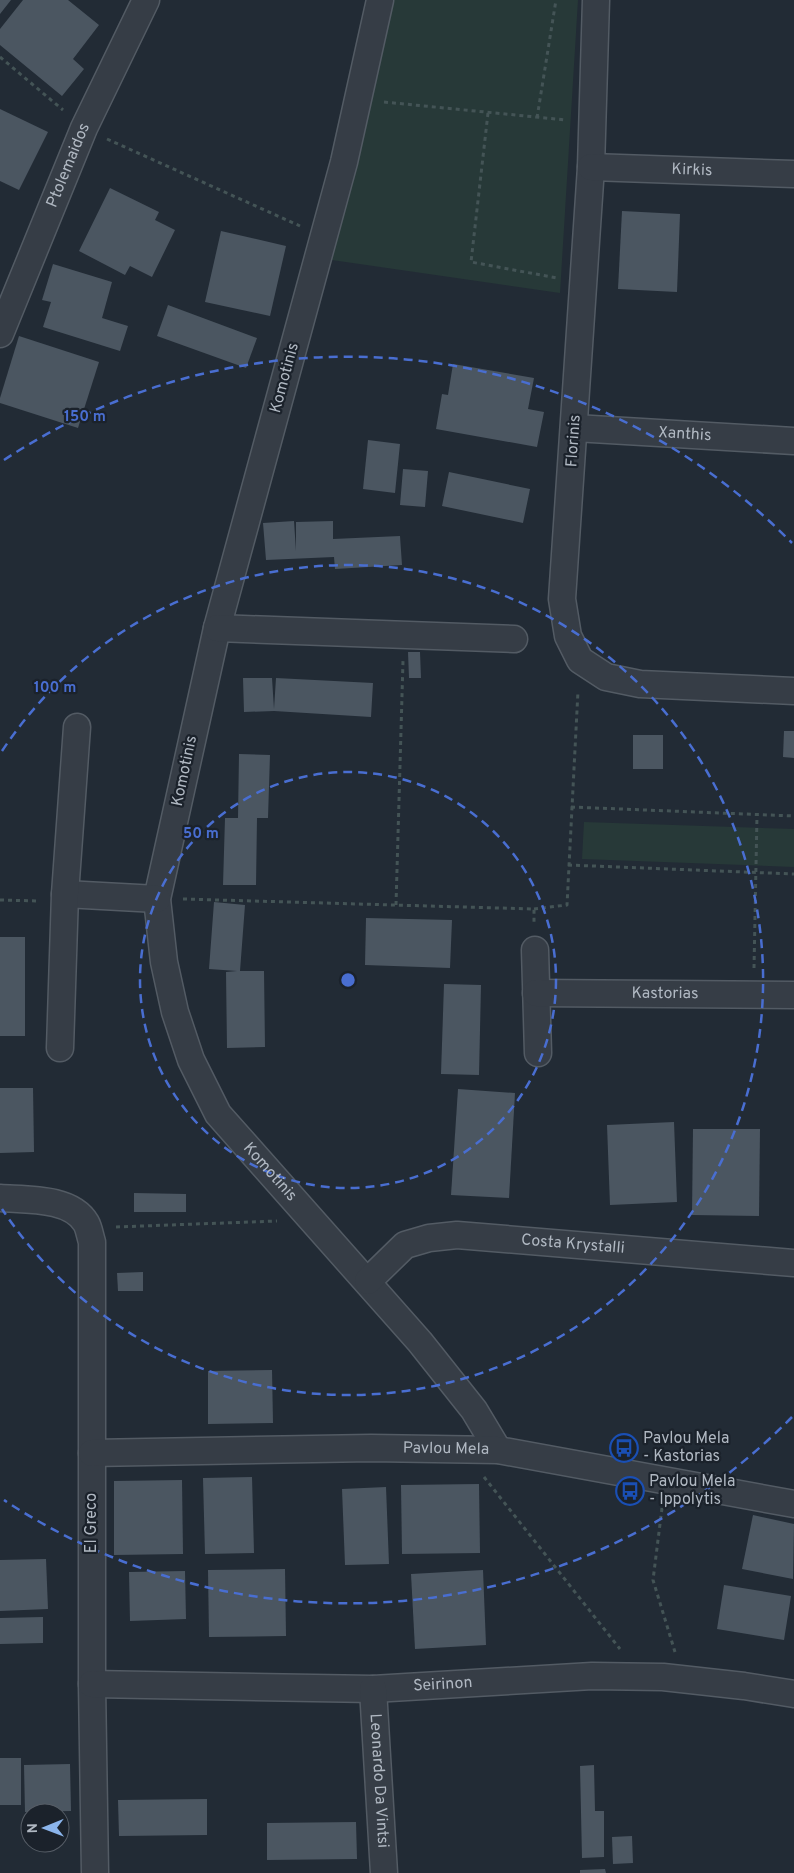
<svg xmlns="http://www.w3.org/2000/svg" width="794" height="1873" font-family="Overpass,sans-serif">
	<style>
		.green { fill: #273938 }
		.building { fill: #4b5661 }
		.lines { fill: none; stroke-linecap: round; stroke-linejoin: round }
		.minor-casing { stroke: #535b64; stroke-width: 29 }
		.path { stroke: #445456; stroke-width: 3; stroke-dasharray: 4 4; stroke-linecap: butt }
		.minor { stroke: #363d46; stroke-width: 26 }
		.ring { fill: none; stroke: #496ed1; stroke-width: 2.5; stroke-dasharray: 9 6 }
		.labels { text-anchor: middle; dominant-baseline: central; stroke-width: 4.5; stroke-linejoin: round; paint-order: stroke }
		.street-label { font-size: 16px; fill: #b0b8c2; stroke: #1b222b }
		.poi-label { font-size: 16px; fill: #b0b8c2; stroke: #1b222b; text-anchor: start }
		.centre { fill: #496ed1; stroke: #1b222b; stroke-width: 2.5 }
		.ring-label { font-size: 15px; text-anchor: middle; font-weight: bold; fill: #496ed1; stroke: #1b222b; stroke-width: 4.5; stroke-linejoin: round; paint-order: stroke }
	</style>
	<rect width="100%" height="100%" fill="#222b35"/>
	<!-- green -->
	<g class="green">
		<polygon points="379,0 578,0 560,293 318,258"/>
		<polygon points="584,822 794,829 794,867 582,859"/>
	</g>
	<!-- building -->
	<g class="building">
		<polygon points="0,0 11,0 0,14"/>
		<polygon points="23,0 68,0 99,25 73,59 84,69 62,96 0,45 0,29"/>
		<polygon points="0,109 48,132 19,190 0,181"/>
		<polygon points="110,188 159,212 155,220 175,230 152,277 130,266 125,275 79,251"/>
		<polygon points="622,211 680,214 677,292 618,289"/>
		<polygon points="221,231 286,246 270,316 205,302"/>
		<polygon points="53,264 112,282 102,318 128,326 120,351 43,327 51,302 42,300"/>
		<polygon points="168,305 257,338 246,368 157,336"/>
		<polygon points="19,336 99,362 78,428 0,403 0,398"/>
		<polygon points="453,364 534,378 528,409 544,412 537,447 436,429 442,394 448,395"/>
		<polygon points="368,440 400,444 395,493 363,489"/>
		<polygon points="403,469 428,471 425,507 400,505"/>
		<polygon points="449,472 530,489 523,523 442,506"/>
		<polygon points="294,521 296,551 296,522 333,521 333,539 400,536 402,565 335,569 334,557 266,560 263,523"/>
		<polygon points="408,652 420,652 421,678 409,678"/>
		<polygon points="243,678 272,678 274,709 276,678 373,683 371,717 274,711 244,712"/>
		<polygon points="784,731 794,731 794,758 783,757"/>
		<rect x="633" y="735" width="30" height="34"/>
		<polygon points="239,754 270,755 268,818 257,818 256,885 223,885 225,818 238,818"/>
		<polygon points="214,902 245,905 240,971 264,971 265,1047 227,1048 226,972 237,971 209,969"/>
		<polygon points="366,918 452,920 450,968 365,965"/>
		<rect x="0" y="937" width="25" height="99"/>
		<polygon points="444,984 481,985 479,1075 441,1074"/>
		<polygon points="0,1088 33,1088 34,1152 0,1153"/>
		<polygon points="458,1089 515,1093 509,1198 451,1195"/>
		<polygon points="674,1122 677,1202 610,1205 607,1125"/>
		<polygon points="693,1129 760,1129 759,1216 692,1215"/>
		<polygon points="134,1193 186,1194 186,1212 134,1212"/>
		<polygon points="143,1272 143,1291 118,1291 117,1273"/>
		<polygon points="272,1370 273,1423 208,1424 208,1371"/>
		<polygon points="252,1477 254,1553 205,1554 203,1478"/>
		<polygon points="182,1480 183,1554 114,1555 114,1481"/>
		<polygon points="479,1484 480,1553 402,1554 401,1485"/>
		<polygon points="386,1487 389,1564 345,1565 342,1489"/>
		<polygon points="753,1515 794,1524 793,1579 742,1569"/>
		<polygon points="46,1559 48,1609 0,1611 0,1560"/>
		<polygon points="285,1569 286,1636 209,1637 208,1570"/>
		<polygon points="483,1570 486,1645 415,1649 411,1574"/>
		<polygon points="185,1571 186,1619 130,1621 129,1572"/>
		<polygon points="724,1585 791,1596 784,1640 717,1629"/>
		<polygon points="43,1617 43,1643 0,1644 0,1618"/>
		<rect x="0" y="1758" width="21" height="47"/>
		<polygon points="70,1764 71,1811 25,1812 24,1765"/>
		<polygon points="594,1765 595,1811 604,1811 604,1857 582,1858 580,1766"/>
		<polygon points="207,1799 207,1835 119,1836 118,1800"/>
		<polygon points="356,1822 357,1859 267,1860 267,1823"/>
		<polygon points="632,1836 633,1863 613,1864 612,1837"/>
		<polygon points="605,1869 606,1873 580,1873 580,1870"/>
	</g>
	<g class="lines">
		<defs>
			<g id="minor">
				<path id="s1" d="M380,0L344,162L217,628L157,899L164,962L175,1012L191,1060L218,1114L420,1342L474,1410L498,1450"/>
				<polyline points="596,0 591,167 562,599 568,636 580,660 606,677 640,684 794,691"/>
				<path id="s2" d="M591,167L794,174"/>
				<path id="s3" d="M0,334L84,128L146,0"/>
				<path id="s4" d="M575,428L794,441"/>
				<polyline points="217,628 514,639"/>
				<polyline points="65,894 157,899"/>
				<polyline points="535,950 538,1053"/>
				<path id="s5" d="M536,993L794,995"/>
				<polyline points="60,1048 65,894 77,727"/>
				<path d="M0,1198C26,1200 71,1197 86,1223C89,1228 90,1236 92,1242V1684L95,1873"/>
				<path id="s6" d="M368,1281L405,1245L429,1238L457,1235L794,1263"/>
				<path id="s7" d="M92,1453L371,1448L498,1450L794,1504"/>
				<path id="s8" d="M92,1684L373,1689L592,1676L663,1677L744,1686L794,1694"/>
				<path id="s9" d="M373,1689L384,1873"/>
			</g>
		</defs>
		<!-- minor casing -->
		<use href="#minor" class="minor-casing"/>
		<!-- path -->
		<g class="path">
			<polyline points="0,57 63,110"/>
			<polyline points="384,102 566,120"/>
			<polyline points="488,113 471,262 557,278"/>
			<polyline points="537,118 556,0"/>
			<polyline points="107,139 300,226"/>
			<polyline points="571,807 794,816"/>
			<polyline points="568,865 794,874"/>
			<polyline points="183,899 534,909 534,924"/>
			<polyline points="0,900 39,901"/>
			<polyline points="396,905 403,661"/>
			<polyline points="534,909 567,905 578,691"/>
			<polyline points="754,968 757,815"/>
			<polyline points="116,1227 277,1221"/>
			<polyline points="484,1477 620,1649"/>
			<polyline points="662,1508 653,1580 675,1652"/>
		</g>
		<!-- minor -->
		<use href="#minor" class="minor"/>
	</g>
	<!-- distance rings -->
	<g class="ring">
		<circle cx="348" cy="980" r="208"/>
		<path d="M2 751A415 415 0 1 1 2 1209"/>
		<path d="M792 1417A623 623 0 0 1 4 1500M4 460A623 623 0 0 1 792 543"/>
	</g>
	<!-- icons -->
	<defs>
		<symbol id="bus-ring" viewBox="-11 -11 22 22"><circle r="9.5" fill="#1b222b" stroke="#1a4fb4" stroke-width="1.5"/><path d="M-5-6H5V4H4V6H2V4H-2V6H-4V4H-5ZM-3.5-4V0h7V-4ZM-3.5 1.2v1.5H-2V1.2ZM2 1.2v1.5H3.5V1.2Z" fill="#1a4fb4"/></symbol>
	</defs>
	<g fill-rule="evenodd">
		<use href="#bus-ring" x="608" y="1432" width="32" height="32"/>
		<use href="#bus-ring" x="614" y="1475" width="32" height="32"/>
	</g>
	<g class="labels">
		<!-- street labels -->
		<g class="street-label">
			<text stroke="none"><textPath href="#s3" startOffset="182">Ptolemaidos</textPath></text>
			<text stroke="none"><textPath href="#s2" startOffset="101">Kirkis</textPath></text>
			<text transform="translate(285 378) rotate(-75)">Komotinis</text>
			<text stroke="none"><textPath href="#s4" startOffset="110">Xanthis</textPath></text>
			<text transform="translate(574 441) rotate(-86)">Florinis</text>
			<text transform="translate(185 771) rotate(-78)">Komotinis</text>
			<text stroke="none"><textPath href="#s5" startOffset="129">Kastorias</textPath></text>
			<text stroke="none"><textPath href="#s1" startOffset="1230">Komotinis</textPath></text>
			<text stroke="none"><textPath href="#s6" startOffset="221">Costa Krystalli</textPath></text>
			<text stroke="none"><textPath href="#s7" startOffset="354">Pavlou Mela</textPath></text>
			<text transform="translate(92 1523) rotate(-90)">El Greco</text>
			<text stroke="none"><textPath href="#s8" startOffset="351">Seirinon</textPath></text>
			<text stroke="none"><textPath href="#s9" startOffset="92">Leonardo Da Vintsi</textPath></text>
		</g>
		<!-- poi labels -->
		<g class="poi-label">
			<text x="643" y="1439">Pavlou Mela<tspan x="643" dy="18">- Kastorias</tspan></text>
			<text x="649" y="1482">Pavlou Mela<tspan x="649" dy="18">- Ippolytis</tspan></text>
		</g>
	</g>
	<circle cx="348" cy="980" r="8" class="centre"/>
	<g class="ring-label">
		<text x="85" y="421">150 m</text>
		<text x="55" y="692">100 m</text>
		<text x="201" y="838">50 m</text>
	</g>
	<!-- north arrow -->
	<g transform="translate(45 1828) rotate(269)"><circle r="24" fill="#1b222b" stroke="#575e67"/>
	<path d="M0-4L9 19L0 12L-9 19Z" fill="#8bb5ec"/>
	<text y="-8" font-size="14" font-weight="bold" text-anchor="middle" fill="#b0b8c2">N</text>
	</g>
</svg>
